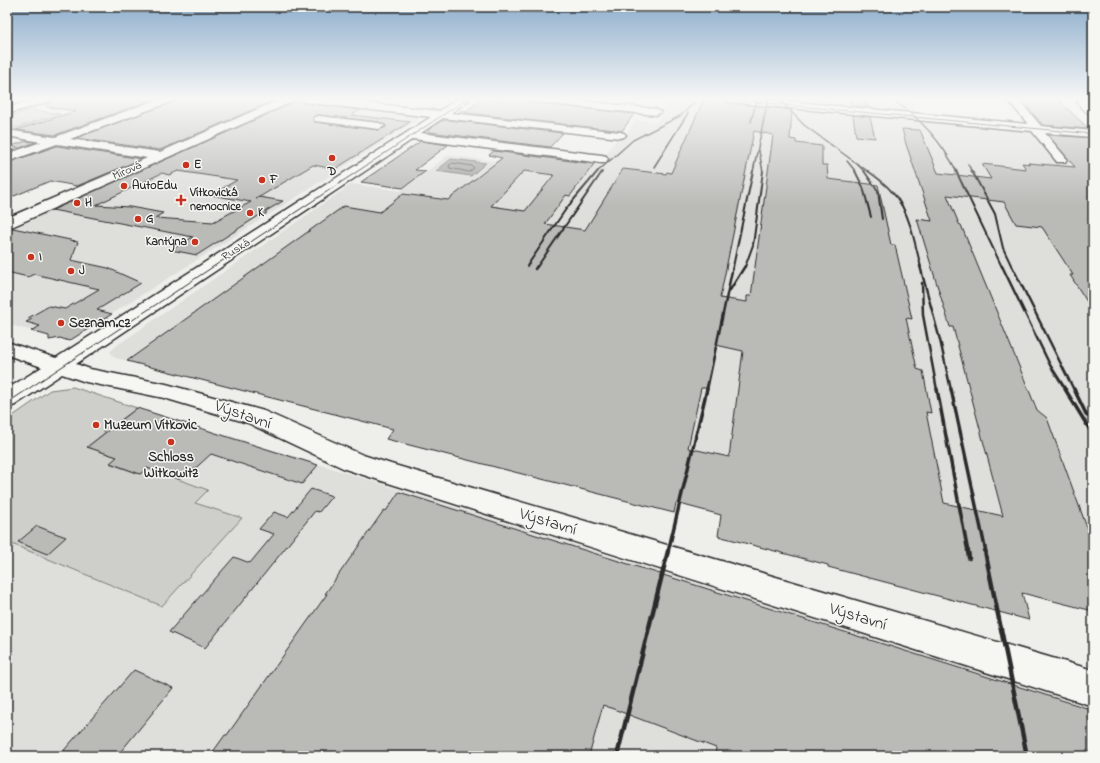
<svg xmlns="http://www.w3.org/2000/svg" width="1100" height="763" font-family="'Indie Flower',sans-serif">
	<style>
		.built { fill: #dededb }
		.green { fill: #cececa; stroke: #7c7c7a }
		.water { fill: #a6a6a3; stroke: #757573 }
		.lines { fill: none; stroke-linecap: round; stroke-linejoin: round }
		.shore { stroke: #5c5c5b; stroke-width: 1 }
		.building { fill: #babab7; stroke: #2b2b2b; fill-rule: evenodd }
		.minor-casing { stroke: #2b2b2b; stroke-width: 3 }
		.minor { fill: #f6f6f2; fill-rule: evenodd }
		.tram { stroke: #2b2b2b; stroke-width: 1 }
		.rail-far4 { stroke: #2b2b2b; stroke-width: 1.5 }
		.rail-far3 { stroke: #2b2b2b; stroke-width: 2 }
		.rail-far2 { stroke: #2b2b2b; stroke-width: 2.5 }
		.rail-far1 { stroke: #2b2b2b; stroke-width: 3.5 }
		.rail { stroke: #2b2b2b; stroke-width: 4.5 }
		.poi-dot { fill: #c8321e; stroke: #f6f6f2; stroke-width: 1.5 }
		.labels { text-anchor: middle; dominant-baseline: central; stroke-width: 3; stroke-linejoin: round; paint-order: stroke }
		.far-poi-label { font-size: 12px; font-weight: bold; fill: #2b2b2b; stroke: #f6f6f2; text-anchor: start }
		.far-street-label { font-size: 12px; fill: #2b2b2b; stroke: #f6f6f2 }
		.poi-label { font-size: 14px; font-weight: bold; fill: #2b2b2b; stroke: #f6f6f2; text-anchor: start }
		.near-street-label { font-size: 17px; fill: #2b2b2b; stroke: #f6f6f2 }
	</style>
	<rect width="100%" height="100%" fill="#eeeeea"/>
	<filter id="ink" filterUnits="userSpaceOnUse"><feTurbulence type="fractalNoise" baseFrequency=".025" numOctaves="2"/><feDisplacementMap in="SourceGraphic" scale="8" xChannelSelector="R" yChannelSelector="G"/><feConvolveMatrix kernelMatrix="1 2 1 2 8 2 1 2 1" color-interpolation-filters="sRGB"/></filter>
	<g filter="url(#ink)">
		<!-- built -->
		<g class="built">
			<polygon points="672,99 688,99 993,127 1093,138 1093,607 676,503 674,513 386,439 393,429 127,361 115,358 110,352 116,346 352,184 401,191 448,155 510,163 533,160 542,153 602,159 620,135 626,134 636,119 656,122"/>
			<polygon points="759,99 912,99 915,114"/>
			<polygon points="295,100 426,115 69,341 7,324 7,228"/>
			<polygon points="73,387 706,586 1093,699 1093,756 7,756 7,420 50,390"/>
		</g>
		<!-- green -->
		<g class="green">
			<polygon points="31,110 60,114 16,128 7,126 7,117"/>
			<polygon points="73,387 137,408 114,425 111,424 103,431 106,432 87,447 117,457 111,464 140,474 147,468 208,490 195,503 242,518 162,606 7,542 7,509 11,506 7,505 7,420 50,390"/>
		</g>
		<!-- water -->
		<polygon class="water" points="451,159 486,163 471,176 436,171"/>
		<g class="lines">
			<!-- shore -->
			<polygon class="shore" points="453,163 472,166 474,168 469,172 450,168 449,166"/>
		</g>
		<!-- building -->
		<g class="building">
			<polygon points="53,99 154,99 55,135 16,130 76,111 47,107 47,104 51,102"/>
			<polygon points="175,99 277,99 160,150 76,138 174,102"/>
			<path d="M296,99L304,103L360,110L352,115L410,122L335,169L313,165L256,199L259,197L283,201L266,211V214L260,215L249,222L197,255L171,250L193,237L52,210L295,102ZM319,115L379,122L386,127L379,130L315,122L313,120L314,116ZM178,171L237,180L211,195L251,202L213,222L155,218L163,213L130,207L96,205L162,173L169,175Z"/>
			<polygon points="482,99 500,101 500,99 527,99 533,103 634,114 622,131 459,112 462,110 466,111"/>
			<path d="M714,99H723L729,103L792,110L790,139L796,140V143L822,146V165H827L828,179L878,185L891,245H895L912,319L906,318L917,369L923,371L931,413L926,412L944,503L1003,516L953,327H950L917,219L932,221L906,144L902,129L920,130L938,173L991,179L982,164L1026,169L1022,163L1030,164L1028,163L1075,167L1048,135L1093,138V311L1070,275H1073L1042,227L1016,224L1004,202L947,195L959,224L961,225L1037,410L1047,418L1090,536L1093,537V611L1022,593L1029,620L828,567V565L718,536L721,515L676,503L674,513L386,439L393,429L127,361L344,206L380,212L403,194L448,200L502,158L489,155L494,151L594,164L570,196L566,195L545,224L585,230L623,169L666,174L667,172L671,173L703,101L713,102ZM754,131L773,135L751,296H747V302L720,298ZM524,171L554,175L525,211L491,206ZM716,345L743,351L729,457L688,448L701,388H706Z"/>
			<polygon points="850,99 866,99 868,107 851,106"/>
			<polygon points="1020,99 1057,99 1089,129 1043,125"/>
			<polygon points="853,115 870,117 875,138 856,136"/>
			<polygon points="448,120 563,133 550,147 429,132 428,130 441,121"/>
			<polygon points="26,141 35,142 20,148 9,147"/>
			<polygon points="421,141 448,145 415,170 426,171 403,188 361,182"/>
			<polygon points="57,146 142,159 77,186 50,181 7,199 7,163"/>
			<polygon points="13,228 75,241 73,241 78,242 71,260 108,268 141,283 97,310 112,314 69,341 60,338 49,340 49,336 31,331 40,326 26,322 32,319 28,318 49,306 65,309 99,289 34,274 28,277 7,272 7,230"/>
			<polygon points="137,408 225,436 318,465 302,484 211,454 189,474 186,472 179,479 147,468 140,474 110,463 117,457 87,447"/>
			<polygon points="311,489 332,496 319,512 315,511 205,648 169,632 234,557 250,563 274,534 259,529 274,512 288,517"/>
			<polygon points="399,492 1093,710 1093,756 715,756 716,748 603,705 589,756 210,756 225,735 227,735 327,594 325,594 384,510 386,511"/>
			<polygon points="37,526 52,532 66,537 47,554 18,542"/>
			<polygon points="134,670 173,688 117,756 59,756"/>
		</g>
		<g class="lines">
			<defs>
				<g id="minor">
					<polygon points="36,99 52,99 51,101 7,114 7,108"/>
					<polygon points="159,99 174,99 173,101 70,139 160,152 281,99 295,99 294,101 7,229 7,218 147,158 57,144 7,162 7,154 41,142 7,136 7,130 55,137"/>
					<polygon points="299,99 332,99 439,111 458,99 470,99 451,113 620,132 624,133 626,135 624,137 620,138 443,118 421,133 602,155 606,156 608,159 606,162 602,163 413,139 76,364 90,369 166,384 264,411 363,455 391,464 1093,670 1093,706 382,481 345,469 248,423 164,398 86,382 62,374 15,405 7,408 7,389 42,367 7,355 7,342 56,358 431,117 304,102"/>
					<polygon points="528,99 564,99 656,109 661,112 656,115 533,102"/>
					<polygon points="724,99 763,99 1028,124 1007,99 1018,99 1041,126 1093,131 1093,137 1045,133 1067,159 1065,162 1057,162 1032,131 729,102"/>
					<path d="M1081,99L1093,100V115C1087,114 1081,107 1077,102Z"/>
					<polygon points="319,116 379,123 385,126 379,129 315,121 314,119 315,117"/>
				</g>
			</defs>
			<!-- minor casing -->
			<use href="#minor" class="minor-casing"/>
			<!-- minor -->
			<use href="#minor" class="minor"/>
			<!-- tram -->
			<g class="tram">
				<polyline points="723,99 1093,134"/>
				<polyline points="7,403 467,99"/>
			</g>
			<!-- rail-far4 -->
			<g class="rail-far4">
				<polyline points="779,99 804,125 856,163 865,172"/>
				<path d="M892,99C920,118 942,142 957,172"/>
				<polyline points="751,122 757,99"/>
				<polyline points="759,151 763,172"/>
				<polyline points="847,161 856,172"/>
				<polyline points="856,163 869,172"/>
				<polyline points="968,164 972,172"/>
				<polyline points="654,167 688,113"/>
				<polyline points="597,172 633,140 680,116 695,102"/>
				<polyline points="753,172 768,99"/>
			</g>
			<!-- rail-far3 -->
			<g class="rail-far3">
				<polyline points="855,171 863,187 871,217"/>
				<polyline points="864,171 878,191 882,219"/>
				<path d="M868,171C909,199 909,222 921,267"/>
				<polyline points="956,171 1002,267"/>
				<polyline points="972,171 995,214 1003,248 1012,267"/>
				<polyline points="527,266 566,209 598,171"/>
				<polyline points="537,267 602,172"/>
				<polyline points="733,267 753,171"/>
				<polyline points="745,267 753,245 763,171"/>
			</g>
			<!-- rail-far2 -->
			<g class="rail-far2">
				<polyline points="920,266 940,340 951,390"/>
				<polyline points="1002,266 1050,365 1066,390"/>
				<polyline points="1012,266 1074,390"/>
				<polyline points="535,269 537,266"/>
				<polyline points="922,283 923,315 937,390"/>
				<polyline points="730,290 745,266"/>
				<polyline points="707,390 733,266"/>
			</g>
			<!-- rail-far1 -->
			<g class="rail-far1">
				<polyline points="937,389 968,552"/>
				<polyline points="951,389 986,552"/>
				<polyline points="1065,389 1093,435"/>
				<polyline points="1074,389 1087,416"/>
				<polyline points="668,552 707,389"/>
			</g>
			<!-- rail -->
			<g class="rail">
				<polyline points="968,551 969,558"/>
				<polyline points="985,551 1027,756"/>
				<polyline points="617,756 668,551"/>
			</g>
		</g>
	</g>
	<!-- sky -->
	<linearGradient id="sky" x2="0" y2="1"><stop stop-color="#8daecc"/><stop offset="0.48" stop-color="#f7f7f6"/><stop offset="1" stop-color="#f7f7f6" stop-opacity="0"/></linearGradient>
	<rect width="1100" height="206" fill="url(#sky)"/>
	<!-- markers -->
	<g class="poi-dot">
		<circle cx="332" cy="158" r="4"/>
		<circle cx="186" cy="165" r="4"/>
		<circle cx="262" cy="180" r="4"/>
		<circle cx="124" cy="186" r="4"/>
		<path d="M179 194h4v4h4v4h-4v4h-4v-4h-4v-4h4z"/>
		<circle cx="77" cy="203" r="4"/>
		<circle cx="250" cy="213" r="4"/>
		<circle cx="138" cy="219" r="4"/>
		<circle cx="195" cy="242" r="4"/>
		<circle cx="31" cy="257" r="4"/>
		<circle cx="71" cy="271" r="4"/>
		<circle cx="61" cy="323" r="4"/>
		<circle cx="96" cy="425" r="4"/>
		<circle cx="171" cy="442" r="4"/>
	</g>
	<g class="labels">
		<!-- far-poi labels -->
		<g class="far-poi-label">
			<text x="194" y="165">E</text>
			<text x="332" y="172" text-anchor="middle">D</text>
			<text x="270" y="180">F</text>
			<text x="132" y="186">AutoEdu</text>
			<text x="190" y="193">Vítkovická<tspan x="190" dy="14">nemocnice</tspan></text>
			<text x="85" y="203">H</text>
			<text x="258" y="213">K</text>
			<text x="146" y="219">G</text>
			<text x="187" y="242" text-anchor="end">Kantýna</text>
			<text x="39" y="257">I</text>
			<text x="79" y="271">J</text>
		</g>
		<!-- far-street labels -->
		<g class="far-street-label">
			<text transform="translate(127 171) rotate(-24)">Mírová</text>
			<text transform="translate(236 250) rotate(-33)">Ruská</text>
		</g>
		<!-- poi labels -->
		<g class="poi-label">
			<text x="69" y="323">Seznam.cz</text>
			<text x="104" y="425">Muzeum Vítkovic</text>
			<text x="171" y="457" text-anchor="middle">Schloss<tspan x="171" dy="16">Witkowitz</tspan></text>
		</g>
		<!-- near-street labels -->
		<g class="near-street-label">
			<text transform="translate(243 415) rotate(19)">Výstavní</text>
			<text transform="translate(548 522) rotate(17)">Výstavní</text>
			<text transform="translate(858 617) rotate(17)">Výstavní</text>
		</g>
	</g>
	<!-- margin -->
	<rect width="1100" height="763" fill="none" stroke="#f6f6f2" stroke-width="24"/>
	<rect x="12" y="12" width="1076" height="739" fill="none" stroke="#2b2b2b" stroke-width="1.5" filter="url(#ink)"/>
</svg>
